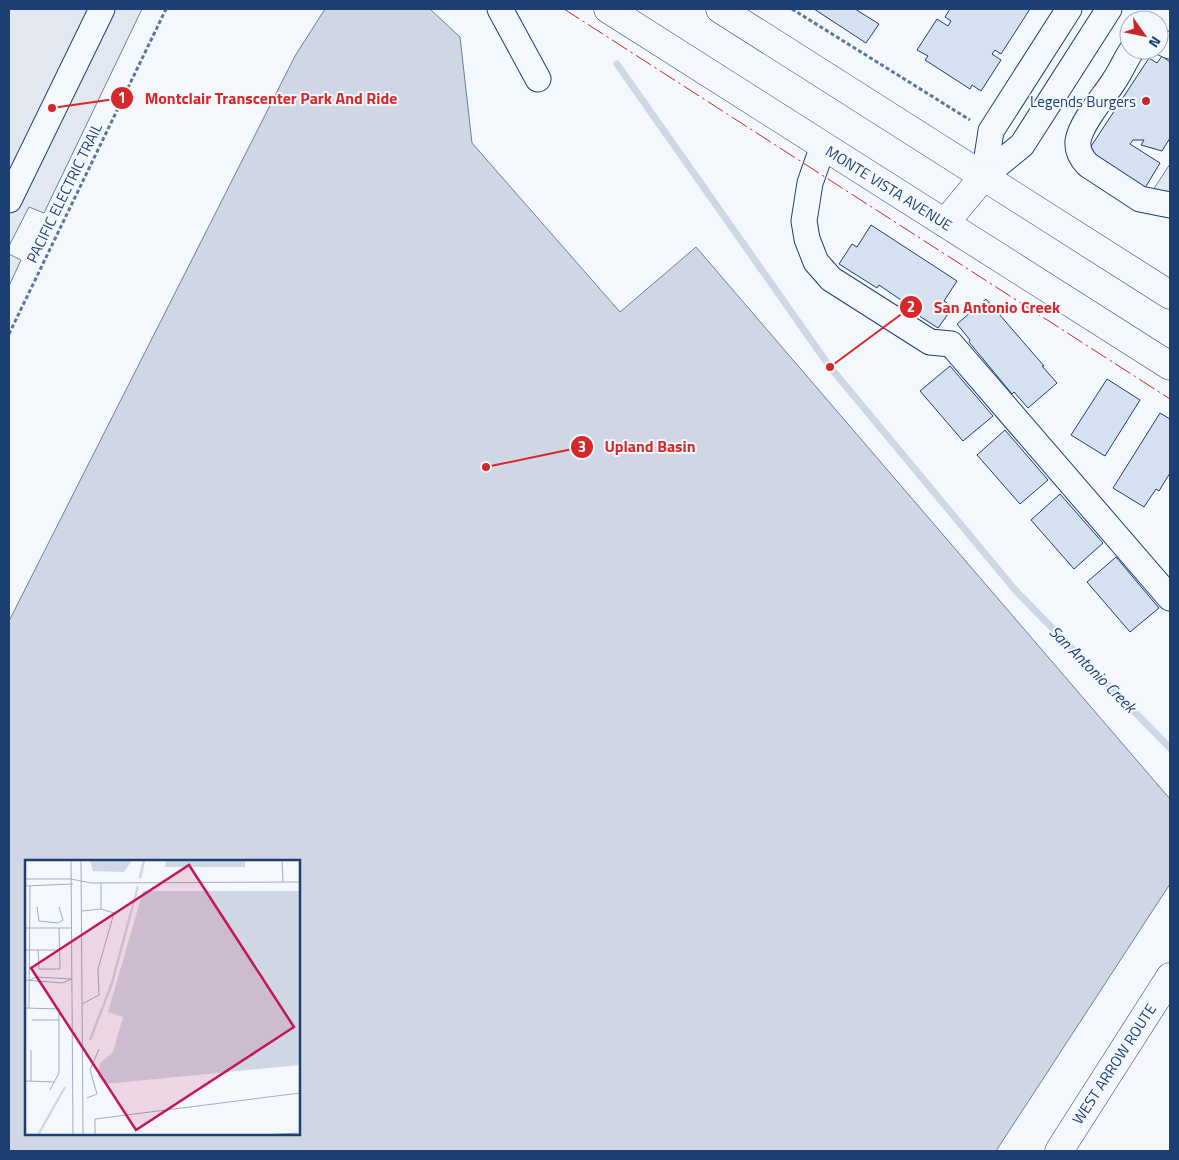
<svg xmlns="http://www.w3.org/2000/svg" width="1179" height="1160" font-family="'Titillium Web',sans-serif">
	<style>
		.parking { fill: #e3e8f0; stroke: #687fa3 }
		.water { fill: #cfd7e4; stroke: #687fa3; fill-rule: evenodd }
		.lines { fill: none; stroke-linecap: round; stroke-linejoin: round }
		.stream { stroke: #cfd7e4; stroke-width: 7 }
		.building { fill: #d5e0f0; stroke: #1d3f73 }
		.minor-casing { stroke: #1d3f73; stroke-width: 27 }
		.major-casing { stroke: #1d3f73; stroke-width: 29 }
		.path { stroke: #5e769c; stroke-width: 3; stroke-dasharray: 4 2.5; stroke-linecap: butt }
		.minor { stroke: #f4f7fb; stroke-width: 25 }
		.major { stroke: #f4f7fb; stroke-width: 28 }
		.power { stroke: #c62828; stroke-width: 1; stroke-dasharray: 18 4 2.5 4; stroke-linecap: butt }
		.poi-dot { fill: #c62828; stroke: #f4f7fb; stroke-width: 2 }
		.labels { text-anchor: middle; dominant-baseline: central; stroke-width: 4; stroke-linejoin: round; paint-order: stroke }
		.poi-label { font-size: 15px; fill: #1d3f73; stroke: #f4f7fb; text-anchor: end }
		.street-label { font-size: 15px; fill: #1d3f73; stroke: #f4f7fb }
		.water-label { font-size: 16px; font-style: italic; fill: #1d3f73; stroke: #f4f7fb }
		.inset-river { fill: none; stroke: #cfd7e4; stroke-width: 2.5 }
		.inset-road { fill: none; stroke: #9eadc5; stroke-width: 1 }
		.view { fill: #c2185b; fill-opacity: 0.15; stroke: #c2185b; stroke-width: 2.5 }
		.inset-edge { fill: none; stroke: #1d3f73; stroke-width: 2.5 }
		.leader { fill: none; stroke: #d62828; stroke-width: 2 }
		.callout-dot { fill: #d62828; stroke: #f4f7fb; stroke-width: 2 }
		.mark-label { font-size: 15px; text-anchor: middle; font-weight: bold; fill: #fff }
		.callout-label { font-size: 16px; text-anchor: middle; font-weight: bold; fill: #d62828; stroke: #f4f7fb; stroke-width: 4; stroke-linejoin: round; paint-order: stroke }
	</style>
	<rect width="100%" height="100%" fill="#f4f7fb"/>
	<!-- parking -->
	<g class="parking">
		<polygon points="9,9 142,9 44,213 29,207 9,246"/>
		<polygon points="1170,164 1170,206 1151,193"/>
		<polygon points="9,254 21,260 9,286"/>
	</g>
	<!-- water -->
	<path class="water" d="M325,9H430L460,37L472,143L620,312L696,247L1170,799V884L996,1151H9V621L295,56ZM26,861H299V1134H26Z"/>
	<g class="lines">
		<!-- stream -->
		<polyline class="stream" points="617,64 830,367 1016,591 1170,748"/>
	</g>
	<!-- building -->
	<g class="building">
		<polygon points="814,9 855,9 879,24 866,43"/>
		<polygon points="950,9 1030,9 1001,54 995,50 992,54 1001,60 981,91 972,85 970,89 925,60 928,56 917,50 937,19 948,26 951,21 945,17"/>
		<polygon points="1162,56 1170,62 1170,138 1162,151 1141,145 1144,140 1133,140 1130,144 1160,163 1145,188 1088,151 1149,58 1157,63"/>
		<polygon points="871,225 957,281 944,301 953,307 938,328 899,303 901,300 879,285 877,288 839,264 852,244 857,247"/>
		<polygon points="986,299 1044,366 1042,366 1057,383 1028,408 1014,392 1012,394 969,342 970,340 957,324"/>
		<polygon points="950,366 993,416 963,441 920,391"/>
		<polygon points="1107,379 1140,400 1105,456 1071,435"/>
		<polygon points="1160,413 1170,419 1170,473 1159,491 1156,489 1144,507 1113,488"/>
		<polygon points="1005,430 1048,480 1020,504 977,455"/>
		<polygon points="1060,494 1103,543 1074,569 1031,520"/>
		<polygon points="1116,557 1159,608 1130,632 1087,582"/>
	</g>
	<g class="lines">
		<defs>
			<g id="minor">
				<polyline points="500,9 538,79"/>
				<polyline points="1159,41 1170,46"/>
				<path d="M1132,50C1125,60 1121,71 1114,81C1104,97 1081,122 1078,141C1077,151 1081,158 1088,165L1140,199L1170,205"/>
				<polyline points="823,146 810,183 804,221 807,239 816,262 831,279 930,342 951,344 1170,598"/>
				<polyline points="984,176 1022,145 1109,9"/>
				<polyline points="984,176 991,131 1069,9"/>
				<polyline points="9,200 102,9"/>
			</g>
			<g id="major">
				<polyline points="608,9 1170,366"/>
				<polyline points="720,9 1170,295"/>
				<polyline points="945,223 984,176"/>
				<polyline points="1059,1151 1170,977"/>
			</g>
		</defs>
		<!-- minor casing -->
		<use href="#minor" class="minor-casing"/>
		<!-- major casing -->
		<use href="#major" class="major-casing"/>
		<!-- path -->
		<g class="path">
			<polyline points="792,9 970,120"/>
			<polyline points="9,334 166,9"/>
		</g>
		<!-- minor -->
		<use href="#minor" class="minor"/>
		<!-- major -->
		<use href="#major" class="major"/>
		<!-- power -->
		<polyline class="power" points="564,9 1170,399"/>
	</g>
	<!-- markers -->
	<circle class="poi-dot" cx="1146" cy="101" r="5"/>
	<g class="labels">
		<!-- poi labels -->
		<g class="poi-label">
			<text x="1136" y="101">Legends Burgers</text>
		</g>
		<!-- street labels -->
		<g class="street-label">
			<text transform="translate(889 188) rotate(32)">MONTE VISTA AVENUE</text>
			<text transform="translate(64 193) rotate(-64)">PACIFIC ELECTRIC TRAIL</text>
			<text transform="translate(1114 1064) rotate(-57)">WEST ARROW ROUTE</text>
		</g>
		<!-- water labels -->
		<g class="water-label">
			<text transform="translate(1093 669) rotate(45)">San Antonio Creek</text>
		</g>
	</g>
	<!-- overview -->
	<g transform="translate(25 860)">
		<rect width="275" height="275" fill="#f4f7fb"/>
		<path d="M65,0H107L99,12L68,11ZM141,0H220V7H140ZM118,31H275V205L79,224L73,216L75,203L88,192L98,157L83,152Z" fill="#cfd7e4"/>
		<path class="inset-river" d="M115,18L119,0M65,180L87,123L113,26M13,275L40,227"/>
		<path class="inset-road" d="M46,0L48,275M56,0L58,275M257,0L258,22M0,19H46L66,23L275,22M76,23V49M0,26L48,24M12,47L14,61L33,63L38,60L34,47M57,51L76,49L89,53L73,109L74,135L57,144M0,68H47M0,90H34M13,90L14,109H35L34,68M0,120L37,123L47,119M5,120L11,117L47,119M0,148L34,149V213L25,230M4,148L5,26M7,160H34M0,221L30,222M6,221V190M62,238L72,234L65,210L74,189M70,275V259L275,233M237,275L275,273"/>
		<path class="view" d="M164,5L269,167L111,270L6,108Z"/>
		<rect width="275" height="275" class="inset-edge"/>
	</g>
	<!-- callouts -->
	<path class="leader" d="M52 108L122 98M830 367L911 307M486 467L582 447"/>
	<g class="callout-dot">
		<circle cx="52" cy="108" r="5"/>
		<circle cx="830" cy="367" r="5"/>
		<circle cx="486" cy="467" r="5"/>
		<circle cx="122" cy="98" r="12"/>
		<circle cx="911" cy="307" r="12"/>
		<circle cx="582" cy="447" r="12"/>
	</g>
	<g class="mark-label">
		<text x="122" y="103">1</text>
		<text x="911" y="312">2</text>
		<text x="582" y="452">3</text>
	</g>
	<g class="callout-label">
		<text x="271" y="104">Montclair Transcenter Park And Ride</text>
		<text x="997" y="313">San Antonio Creek</text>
		<text x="650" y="452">Upland Basin</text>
	</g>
	<!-- border -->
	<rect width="1179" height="1160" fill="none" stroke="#1d3f73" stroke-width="20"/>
	<!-- north arrow -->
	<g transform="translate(1144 35) rotate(123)"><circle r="24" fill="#f4f7fb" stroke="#9eadc5"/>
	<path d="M0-4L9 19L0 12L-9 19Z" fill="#c62828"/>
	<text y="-8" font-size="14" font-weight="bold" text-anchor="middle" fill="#1d3f73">N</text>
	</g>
</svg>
